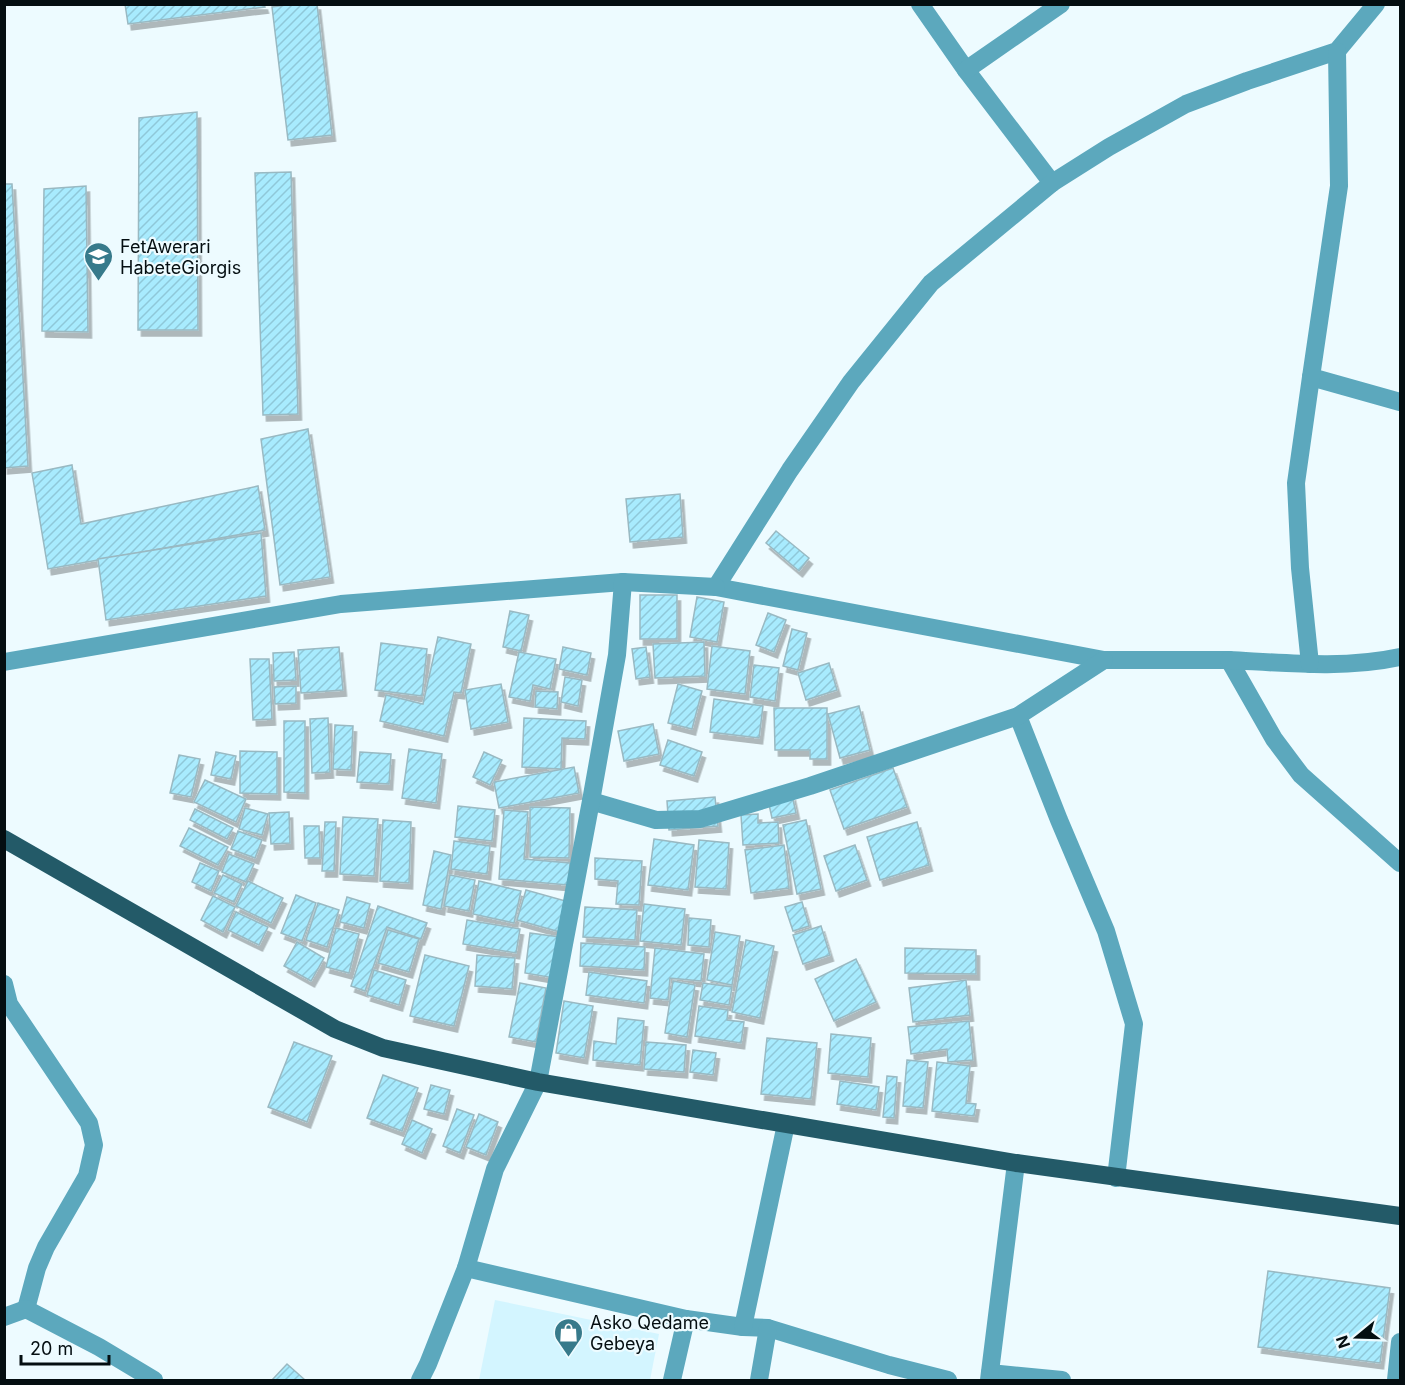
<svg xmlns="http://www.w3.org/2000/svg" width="1405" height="1385" font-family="Inter,sans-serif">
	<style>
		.built { fill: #d3f5ff }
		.building { fill: url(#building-hatch); stroke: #99b9c2; stroke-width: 1.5; filter: url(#shadow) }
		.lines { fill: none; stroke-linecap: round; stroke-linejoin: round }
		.minor { stroke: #5ca8bd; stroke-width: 18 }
		.major { stroke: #235a68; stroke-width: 18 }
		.labels { text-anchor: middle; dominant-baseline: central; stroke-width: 4.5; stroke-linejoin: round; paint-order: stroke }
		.poi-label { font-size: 18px; fill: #040e11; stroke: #edfbff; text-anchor: start }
	</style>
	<defs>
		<pattern id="building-hatch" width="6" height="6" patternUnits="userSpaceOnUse" patternTransform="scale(1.5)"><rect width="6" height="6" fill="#a8ebfe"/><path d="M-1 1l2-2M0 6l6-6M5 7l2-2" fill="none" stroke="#8fc8d9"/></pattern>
		<filter id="shadow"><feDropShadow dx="3.5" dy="6" stdDeviation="0" flood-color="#0004"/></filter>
	</defs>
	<rect width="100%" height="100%" fill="#edfbff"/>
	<!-- built -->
	<polygon class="built" points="495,1300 659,1334 650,1380 479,1380"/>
	<!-- building -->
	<g class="building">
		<polygon points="125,4 264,4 265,7 128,24"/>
		<polygon points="293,4 317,4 332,135 288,140 272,7"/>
		<polygon points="197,112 198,330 138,330 139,118"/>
		<polygon points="291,172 298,414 263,415 255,173"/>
		<polygon points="4,184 12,184 28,466 4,468"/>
		<polygon points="86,186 88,332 42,331 44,189"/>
		<polygon points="308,429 330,577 280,585 261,439"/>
		<polygon points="72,465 81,524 258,486 265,530 48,569 32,473"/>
		<polygon points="680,494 683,537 630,542 626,499"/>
		<polygon points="776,531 809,558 799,571 766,543"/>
		<polygon points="261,533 266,596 106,620 98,559"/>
		<rect x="640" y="595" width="37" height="44"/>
		<polygon points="697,597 724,602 717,642 690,637"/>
		<polygon points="510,611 529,615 521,651 503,647"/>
		<polygon points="768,613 786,620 774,652 756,645"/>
		<polygon points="792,629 807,633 798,670 783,666"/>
		<polygon points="438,637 471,644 461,693 454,692 444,736 380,721 386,695 423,704"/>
		<polygon points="704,642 705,676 655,678 653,644"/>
		<polygon points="381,643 427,649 422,696 375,690"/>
		<polygon points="712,646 750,651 745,694 707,689"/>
		<polygon points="339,647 343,690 301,693 298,650"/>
		<polygon points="563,647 591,653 587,675 559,669"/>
		<polygon points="646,647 650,677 636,679 632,649"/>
		<polygon points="294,652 296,680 274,681 273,653"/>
		<polygon points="519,652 556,659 550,689 533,685 530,701 509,697"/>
		<polygon points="250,659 269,659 272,719 253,720"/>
		<polygon points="829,663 837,690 806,700 798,673"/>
		<polygon points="754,665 779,668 775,701 750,697"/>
		<polygon points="565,677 582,680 578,706 561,702"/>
		<polygon points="501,684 508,722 471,729 465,690"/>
		<polygon points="678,684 702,691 692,729 668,723"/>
		<polygon points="296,686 296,703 275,704 274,687"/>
		<polygon points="536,691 558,692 557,709 535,707"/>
		<polygon points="714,699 763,706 759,738 710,732"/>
		<polygon points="859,706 870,750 840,758 828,714"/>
		<polygon points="774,708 827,708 827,759 810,759 810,750 775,750"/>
		<polygon points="328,718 330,772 312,773 310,719"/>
		<polygon points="524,718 586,721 585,739 562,738 561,769 522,767"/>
		<polygon points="284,721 305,721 305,793 284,792"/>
		<polygon points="653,724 659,754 624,761 618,731"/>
		<polygon points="335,725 353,726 351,770 333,769"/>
		<polygon points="668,740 702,752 694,776 660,765"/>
		<polygon points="409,749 442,754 436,803 402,798"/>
		<polygon points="240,751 277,752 277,794 240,793"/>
		<polygon points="216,752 236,756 231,779 211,775"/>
		<polygon points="360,752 391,754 389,784 357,782"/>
		<polygon points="484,752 502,760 490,785 473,777"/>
		<polygon points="179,755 200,759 191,797 170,793"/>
		<polygon points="574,767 579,793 499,808 494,782"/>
		<polygon points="893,768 907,807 844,829 830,790"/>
		<polygon points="205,780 246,799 236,822 194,802"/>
		<polygon points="792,795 796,813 772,818 768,800"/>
		<polygon points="715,797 718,826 669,830 667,801"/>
		<polygon points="458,806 495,810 492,841 455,837"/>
		<polygon points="530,807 570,808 569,858 530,857"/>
		<polygon points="245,808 268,814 262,835 239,829"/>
		<polygon points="195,809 233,828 227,839 190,820"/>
		<polygon points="504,810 528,812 524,859 570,863 568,885 499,879"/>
		<polygon points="289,812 290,843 271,844 269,813"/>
		<polygon points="758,814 758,823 778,822 779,843 743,845 741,815"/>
		<polygon points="343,817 378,819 374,876 340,874"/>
		<polygon points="383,820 411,822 409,883 380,881"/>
		<polygon points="806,820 821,889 797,894 783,825"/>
		<polygon points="325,822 336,822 334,871 322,871"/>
		<polygon points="917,822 929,865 880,880 867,837"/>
		<polygon points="304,826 319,826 320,858 305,858"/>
		<polygon points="189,828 228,847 218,865 180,846"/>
		<polygon points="238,831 262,840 255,858 231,849"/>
		<polygon points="654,839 694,845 688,890 648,885"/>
		<polygon points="699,840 729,843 726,889 695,887"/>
		<polygon points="454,841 490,846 487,874 451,869"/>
		<polygon points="784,845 789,888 751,893 745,850"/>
		<polygon points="855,845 867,880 836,891 824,856"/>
		<polygon points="434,851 451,855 441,909 423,905"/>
		<polygon points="229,854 254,864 246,882 222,872"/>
		<polygon points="595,858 642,861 639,905 616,904 618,881 595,879"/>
		<polygon points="200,863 219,871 211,891 192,882"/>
		<polygon points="223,875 242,884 234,902 214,893"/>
		<polygon points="450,875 475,880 469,911 444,906"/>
		<polygon points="248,881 283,898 271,923 236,906"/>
		<polygon points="479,881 521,891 514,923 473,914"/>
		<polygon points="526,890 569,902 560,932 517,920"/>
		<polygon points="296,895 316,903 302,941 281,933"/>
		<polygon points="213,896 235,907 223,932 201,920"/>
		<polygon points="347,897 370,904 364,928 340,922"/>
		<polygon points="802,902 809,926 793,931 785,907"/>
		<polygon points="318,903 339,910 327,947 306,940"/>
		<polygon points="644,904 685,909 681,945 640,941"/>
		<polygon points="378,906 427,923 421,939 387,927 365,991 351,986"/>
		<polygon points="585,907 637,910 635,940 583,937"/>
		<polygon points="236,912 268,927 259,945 228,930"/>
		<polygon points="689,918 711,920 709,947 688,945"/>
		<polygon points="467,920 520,929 516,953 463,944"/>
		<polygon points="821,926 830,955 803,964 793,935"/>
		<polygon points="336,928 359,934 349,973 326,967"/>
		<polygon points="388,930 419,939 409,972 378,963"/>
		<polygon points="715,932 740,936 732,985 707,980"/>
		<polygon points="530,933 560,937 554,978 525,973"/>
		<polygon points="746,940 774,946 760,1018 732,1012"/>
		<polygon points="297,942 324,958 311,981 284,966"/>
		<polygon points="581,943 645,947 644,970 580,966"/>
		<polygon points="655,948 704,954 701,981 670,978 668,1000 650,998"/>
		<polygon points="905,948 976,950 976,974 905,973"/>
		<polygon points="425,955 469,966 454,1026 410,1016"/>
		<polygon points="477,955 515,958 512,989 475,986"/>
		<polygon points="856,959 876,1002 834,1021 815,979"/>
		<polygon points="374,970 406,980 399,1005 367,995"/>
		<polygon points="589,972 647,981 644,1003 586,995"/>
		<polygon points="966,980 970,1015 913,1022 909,988"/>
		<polygon points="673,981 695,985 687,1037 665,1033"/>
		<polygon points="520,983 546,988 536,1042 509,1037"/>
		<polygon points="703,983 732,987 729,1005 700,1000"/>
		<polygon points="564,1001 593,1006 584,1058 556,1053"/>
		<polygon points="699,1006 728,1010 727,1020 744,1022 741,1043 695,1036"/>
		<polygon points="618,1018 644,1021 640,1065 593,1060 594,1041 616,1044"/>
		<polygon points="969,1021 973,1060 948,1062 947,1049 911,1054 908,1027"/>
		<polygon points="831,1034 871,1038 868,1077 828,1073"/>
		<polygon points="767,1038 817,1043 811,1099 761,1094"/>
		<polygon points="294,1042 332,1056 307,1122 268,1107"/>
		<polygon points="646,1042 686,1045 684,1072 644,1069"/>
		<polygon points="693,1050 716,1053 713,1075 690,1072"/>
		<polygon points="907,1060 928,1062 923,1108 903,1106"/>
		<polygon points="937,1062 970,1066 966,1103 976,1104 974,1116 932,1111"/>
		<polygon points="383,1075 418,1088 402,1131 367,1118"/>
		<polygon points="887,1076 897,1077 894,1118 883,1117"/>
		<polygon points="840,1081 879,1087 876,1110 837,1104"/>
		<polygon points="431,1085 450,1090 444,1114 424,1109"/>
		<polygon points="457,1109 474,1115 460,1153 443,1146"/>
		<polygon points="479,1114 498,1122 486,1155 466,1147"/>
		<polygon points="412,1120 432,1129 422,1153 402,1144"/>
		<polygon points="1268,1271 1390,1288 1380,1363 1258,1347"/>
		<polygon points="287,1364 305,1380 272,1380"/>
	</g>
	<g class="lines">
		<!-- minor -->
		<g class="minor">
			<polyline points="920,4 966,70 1052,183"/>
			<polyline points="1376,4 1337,51 1247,81 1186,104 1109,147 1052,183 931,283 851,382 790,470 716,587 1104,660 1229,660 1274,739 1301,775 1400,863"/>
			<polyline points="966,70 1061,4"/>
			<polyline points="1311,377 1400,402"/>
			<path d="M1229,660C1286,663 1345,669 1400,657"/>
			<polyline points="4,662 341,604 623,582"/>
			<polyline points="1310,664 1300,568 1296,483 1311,377 1339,186 1337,51"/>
			<polyline points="1018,716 1059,820 1106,931 1134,1024 1116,1178"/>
			<polyline points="591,801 656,820 700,819 810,786 1018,716 1104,660"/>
			<polyline points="4,984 9,1004 89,1123 94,1145 87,1176 46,1247 37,1268 26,1309"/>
			<polyline points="466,1268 686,1319 743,1327 768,1328 889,1365 948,1380"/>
			<polyline points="4,1317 26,1309 99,1347 154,1380"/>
			<polyline points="743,1327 786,1124"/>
			<polyline points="990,1373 1062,1380"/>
			<polyline points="420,1380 428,1364 466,1268 495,1169 538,1082 591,801 617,655 623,582 716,587"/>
			<polyline points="672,1380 686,1319"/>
			<polyline points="759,1380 768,1328"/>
			<polyline points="989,1380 1016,1163"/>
			<polyline points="1396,1380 1400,1342"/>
		</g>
		<!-- major -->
		<polyline class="major" points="4,839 335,1029 383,1048 538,1082 1016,1163 1400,1216"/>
	</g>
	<!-- icons -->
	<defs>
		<symbol id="school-pin" viewBox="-11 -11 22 30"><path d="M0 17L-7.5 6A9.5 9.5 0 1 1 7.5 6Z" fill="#377a8b" stroke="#edfbff"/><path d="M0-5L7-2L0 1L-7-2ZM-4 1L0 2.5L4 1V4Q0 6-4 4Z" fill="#fff"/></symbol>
		<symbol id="shop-pin" viewBox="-11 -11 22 30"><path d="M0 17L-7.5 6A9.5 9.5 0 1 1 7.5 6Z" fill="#377a8b" stroke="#edfbff"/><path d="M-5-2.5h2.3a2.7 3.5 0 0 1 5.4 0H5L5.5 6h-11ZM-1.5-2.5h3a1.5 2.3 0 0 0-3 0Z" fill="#fff"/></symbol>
	</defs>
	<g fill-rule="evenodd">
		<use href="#school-pin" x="82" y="240" width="33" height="45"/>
		<use href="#shop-pin" x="552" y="1316" width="33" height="45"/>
	</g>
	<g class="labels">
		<!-- poi labels -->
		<g class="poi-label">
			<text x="120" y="246">FetAwerari<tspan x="120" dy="21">HabeteGiorgis</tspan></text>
			<text x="590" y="1322">Asko Qedame<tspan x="590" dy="21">Gebeya</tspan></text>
		</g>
	</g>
	<!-- border -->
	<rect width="1405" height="1385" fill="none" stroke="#040e11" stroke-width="12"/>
	<!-- north arrow -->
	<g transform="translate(1357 1337) rotate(251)" stroke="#edfbff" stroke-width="4.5" paint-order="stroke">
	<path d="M0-4.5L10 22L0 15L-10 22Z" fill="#040e11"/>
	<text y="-9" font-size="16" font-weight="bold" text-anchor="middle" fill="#040e11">N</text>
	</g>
	<!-- scale -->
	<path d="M21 1355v9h88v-9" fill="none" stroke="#040e11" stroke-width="3"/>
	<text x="30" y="1355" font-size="18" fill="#040e11" stroke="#edfbff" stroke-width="4.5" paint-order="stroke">20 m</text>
</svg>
